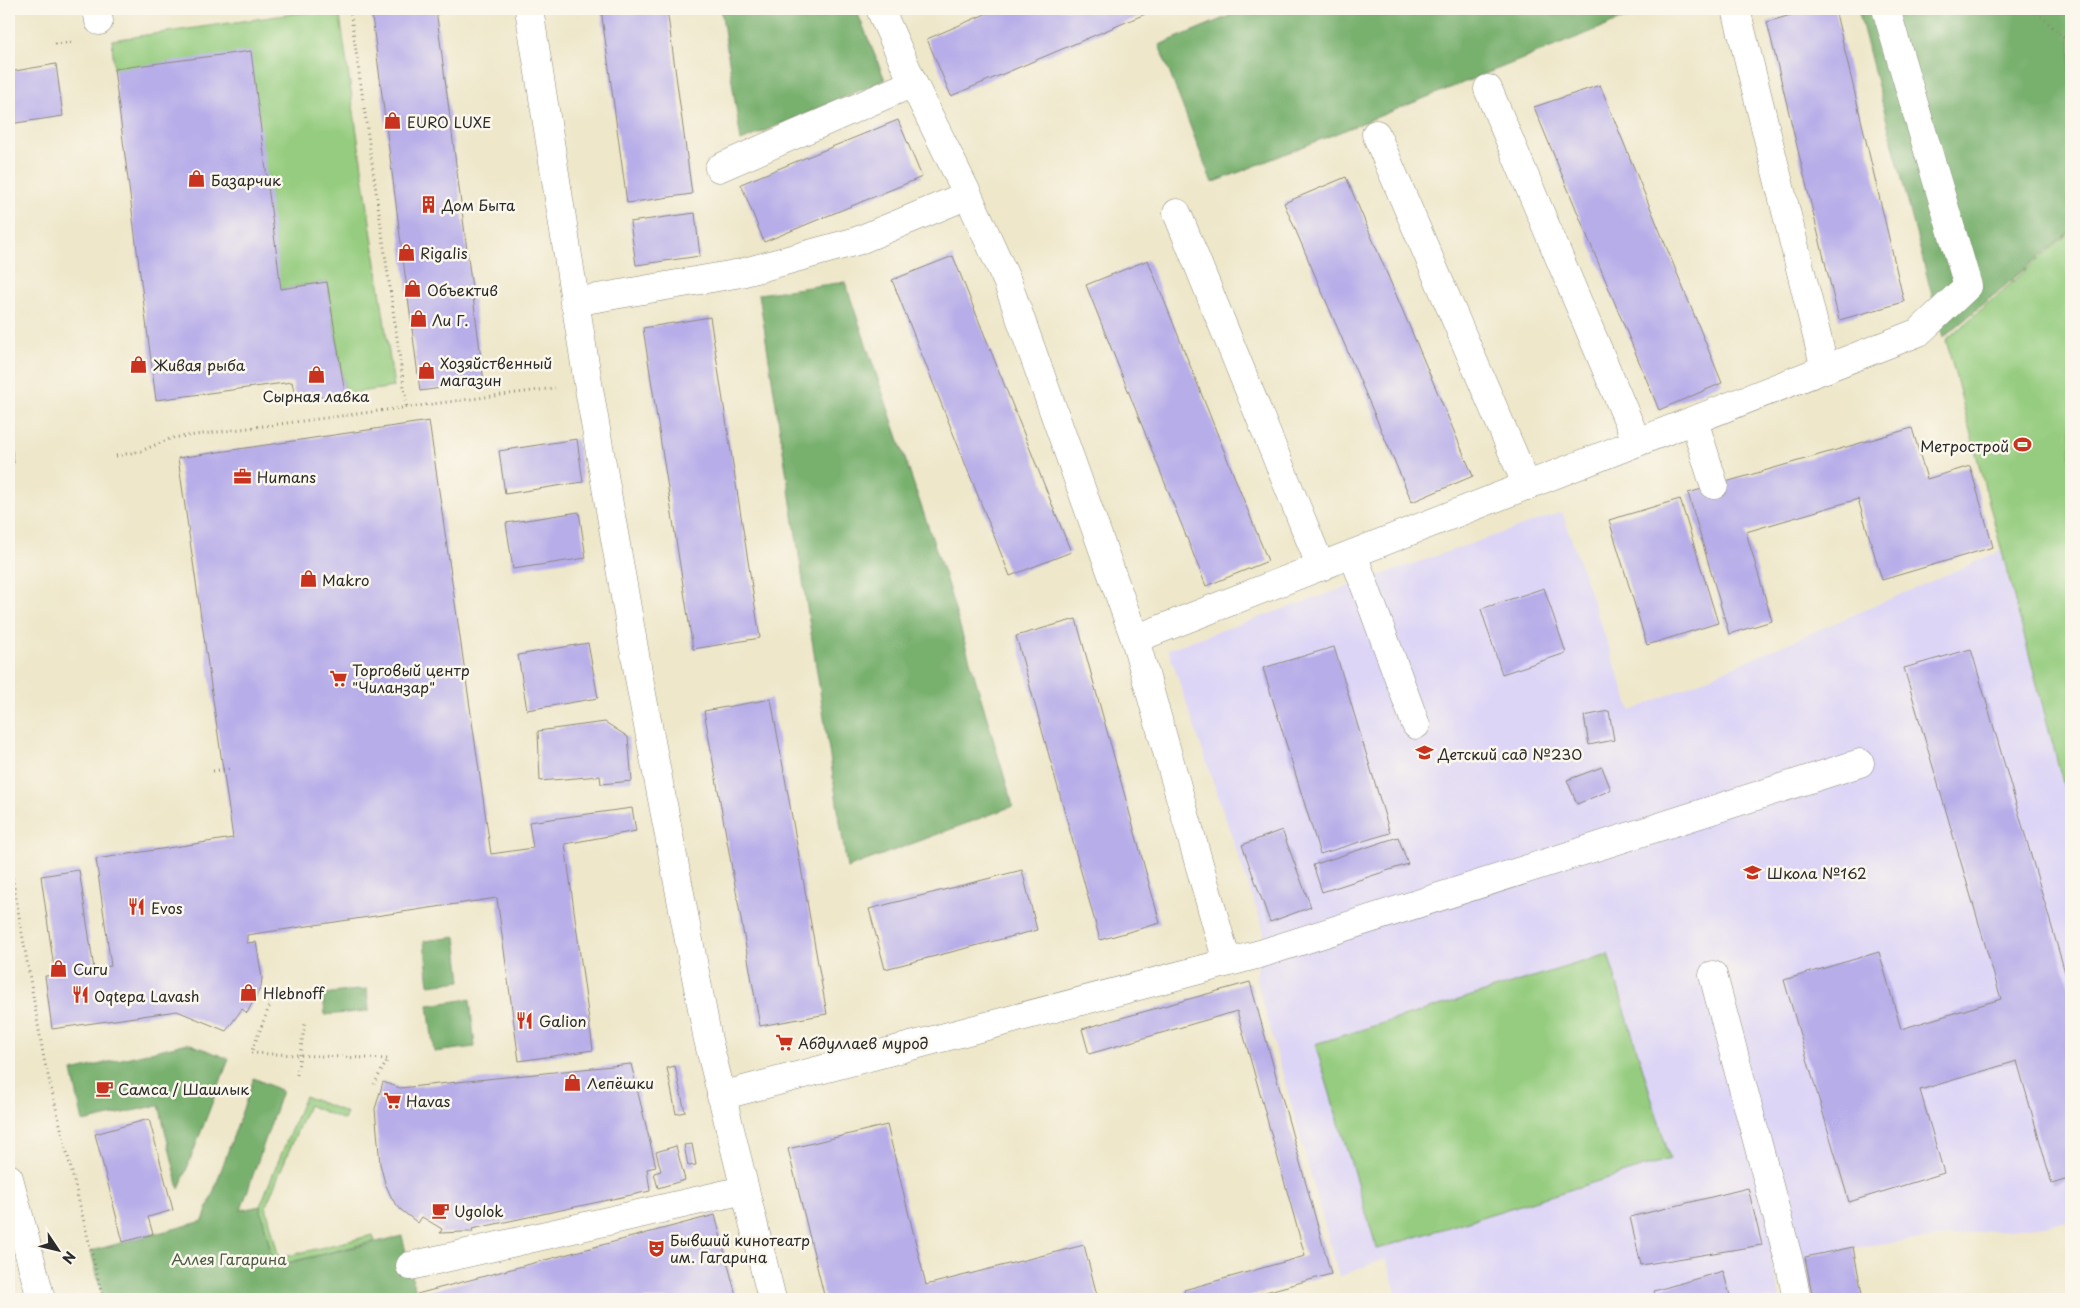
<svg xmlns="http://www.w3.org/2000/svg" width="2080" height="1308" font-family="'Playpen Sans',sans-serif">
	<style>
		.built { fill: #ddd5f6 }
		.green { fill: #95cc7f; stroke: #607c55 }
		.forest { fill: #78b06e; stroke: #526e4c }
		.building { fill: #b7ade9 }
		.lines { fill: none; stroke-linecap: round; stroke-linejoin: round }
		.minor-casing { stroke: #8c897a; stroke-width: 29 }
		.major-casing { stroke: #8c897a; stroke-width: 29 }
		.path { stroke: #8c897a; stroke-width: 3; stroke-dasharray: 1 4; stroke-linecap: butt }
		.minor { stroke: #fff; stroke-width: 28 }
		.major { stroke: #fff; stroke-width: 28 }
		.labels { text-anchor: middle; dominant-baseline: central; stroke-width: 5; stroke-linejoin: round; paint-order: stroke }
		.poi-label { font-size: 15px; fill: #2b2b2b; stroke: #fbf7ec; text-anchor: start }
		.park-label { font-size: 15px; fill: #4b5b44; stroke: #fbf7ec }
	</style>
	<rect width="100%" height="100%" fill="#fbf7ec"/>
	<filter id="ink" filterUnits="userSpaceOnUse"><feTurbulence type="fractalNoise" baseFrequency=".02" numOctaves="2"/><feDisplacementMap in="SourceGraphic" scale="10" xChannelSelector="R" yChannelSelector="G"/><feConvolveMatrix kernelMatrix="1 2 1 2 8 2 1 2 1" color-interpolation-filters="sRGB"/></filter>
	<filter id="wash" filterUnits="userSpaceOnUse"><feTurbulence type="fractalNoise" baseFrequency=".0096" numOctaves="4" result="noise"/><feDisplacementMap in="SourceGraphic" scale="20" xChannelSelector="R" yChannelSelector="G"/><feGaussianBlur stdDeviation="1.12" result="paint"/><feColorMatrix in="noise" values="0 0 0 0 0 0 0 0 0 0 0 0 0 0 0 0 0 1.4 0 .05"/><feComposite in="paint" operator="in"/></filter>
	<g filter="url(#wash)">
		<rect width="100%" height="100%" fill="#eee7ca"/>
		<!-- built -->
		<polygon class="built" points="1562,512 1631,711 2001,551 2071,813 2071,1222 1853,1247 1772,1263 1780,1299 1398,1299 1386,1258 1339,1277 1256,978 1264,931 1168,649"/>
		<!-- green -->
		<g class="green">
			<polygon points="326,9 339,9 394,387 345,394 327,282 281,289 114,69 112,40"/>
			<polygon points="2071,231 2071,813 1946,340"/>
			<polygon points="1608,954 1670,1159 1377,1249 1315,1044"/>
			<polygon points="305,1096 347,1113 344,1120 308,1105 266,1206 279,1258 373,1235 375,1241 274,1266 260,1206"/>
		</g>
		<!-- forest -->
		<g class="forest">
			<polygon points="721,9 856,9 885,80 741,141"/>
			<polygon points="1246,9 1648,9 1212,183 1159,45"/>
			<polygon points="1858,9 2071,9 2071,230 1943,338"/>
			<polygon points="845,282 945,576 1013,806 847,868 759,294"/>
			<polygon points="456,937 461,981 429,985 424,941"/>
			<polygon points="367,989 369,1011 325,1015 323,994"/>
			<polygon points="470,999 475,1047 434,1052 428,1005"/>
			<polygon points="188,1043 229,1059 179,1189 159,1105 83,1122 72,1071"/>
			<polygon points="254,1078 282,1091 241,1210 260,1206 274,1266 402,1236 418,1299 103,1299 91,1251 203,1221"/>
		</g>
		<g id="blocks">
			<!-- building -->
			<g class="building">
				<polygon points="371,9 436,9 484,382 420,391"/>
				<polygon points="601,9 667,9 692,194 627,203"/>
				<polygon points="997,9 1157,9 951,96 927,39"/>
				<polygon points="1811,9 1835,9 1904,302 1839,320 1767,22"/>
				<polygon points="251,51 281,289 327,282 345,394 296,400 292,382 156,400 114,69"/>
				<polygon points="56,64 63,116 9,124 9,72"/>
				<polygon points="1600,85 1722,383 1659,410 1534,107"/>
				<polygon points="898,120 922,177 764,242 741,184"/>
				<polygon points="1346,177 1473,476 1412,502 1284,203"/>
				<polygon points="695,213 700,256 636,265 630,222"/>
				<polygon points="953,256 1071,552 1010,576 892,280"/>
				<polygon points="1148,260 1268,561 1206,586 1086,285"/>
				<polygon points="710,317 760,638 693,649 643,328"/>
				<polygon points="429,421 491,854 533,848 529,822 632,808 636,831 565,844 593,1050 519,1061 497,898 247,935 247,943 256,942 262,978 261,987 247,1013 242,1009 226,1031 177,1011 52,1029 45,976 55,975 41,876 79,870 94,969 111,966 96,859 233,838 178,458"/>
				<polygon points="1912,428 1927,479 1970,466 1993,547 1882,580 1858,499 1746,532 1772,621 1729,634 1688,493"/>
				<polygon points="9,434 14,463 9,464"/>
				<polygon points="577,439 583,482 505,494 499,451"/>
				<polygon points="1680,499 1718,623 1647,645 1609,520"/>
				<polygon points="579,512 586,558 513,569 506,523"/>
				<polygon points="1544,588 1566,653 1502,674 1481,609"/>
				<polygon points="1076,619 1160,923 1100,940 1016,636"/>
				<polygon points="588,643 598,698 527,710 518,655"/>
				<polygon points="1334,647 1390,833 1320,854 1263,668"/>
				<polygon points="1971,649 2071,993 2071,1178 2052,1184 2017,1061 1920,1090 1944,1173 1849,1202 1784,980 1879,952 1901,1029 2001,999 1904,668"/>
				<polygon points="771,699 827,1014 760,1026 704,711"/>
				<polygon points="1609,711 1614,740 1589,745 1584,716"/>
				<polygon points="605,722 628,737 632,781 601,784 600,776 540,781 538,731"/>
				<polygon points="1602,767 1611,790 1577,804 1567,780"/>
				<polygon points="1282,830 1311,907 1270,922 1242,845"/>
				<polygon points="1398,837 1408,864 1322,892 1313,865"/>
				<polygon points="1022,870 1037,930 885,969 869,909"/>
				<polygon points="1250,982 1331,1274 1240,1299 1186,1299 1184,1290 1305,1256 1237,1011 1089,1054 1082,1029"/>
				<polygon points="631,1064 656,1167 647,1169 650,1191 472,1229 473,1232 463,1232 440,1233 442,1229 422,1217 418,1223 401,1210 392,1199 385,1183 380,1164 375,1109 383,1082 400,1088"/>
				<polygon points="675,1066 685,1112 676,1114 667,1068"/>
				<polygon points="149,1119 173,1210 148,1217 153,1234 123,1242 95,1134"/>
				<polygon points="887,1125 926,1285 1084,1245 1098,1299 825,1299 788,1149"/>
				<polygon points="692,1144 696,1165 688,1166 684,1145"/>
				<polygon points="676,1146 685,1180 658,1188 654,1173 661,1171 656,1152"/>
				<polygon points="1748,1188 1762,1245 1641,1265 1630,1217"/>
				<polygon points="715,1215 737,1299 418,1299 417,1294"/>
				<polygon points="1853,1247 1863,1299 1813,1299 1805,1257"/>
				<polygon points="1723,1271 1731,1299 1656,1299 1654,1291"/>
			</g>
		</g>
	</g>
	<g filter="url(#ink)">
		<use href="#blocks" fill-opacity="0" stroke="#8c897a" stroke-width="1"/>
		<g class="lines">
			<defs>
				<g id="minor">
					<polyline points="97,9 99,21"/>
					<polyline points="529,9 588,383 641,689 708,1040 772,1299"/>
					<polyline points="1736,9 1825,369"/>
					<polyline points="913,83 968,195"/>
					<polyline points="1488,89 1637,442"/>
					<polyline points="1376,134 1527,486"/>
					<polyline points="719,168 913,83 881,11 885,9"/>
					<polyline points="1177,213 1321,567"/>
					<polyline points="574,302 741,273 857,241 968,195 1007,281 1135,639"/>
					<polyline points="1694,420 1714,485"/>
					<polyline points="1353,554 1416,725"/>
					<polyline points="1227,962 1135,639 1919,332 1968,286 1886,9"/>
					<polyline points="1713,975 1789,1261 1797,1299"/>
					<polyline points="721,1096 1260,954 1860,763"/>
					<polyline points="410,1266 744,1190"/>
				</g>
				<polyline id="major" points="9,1178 41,1299"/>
			</defs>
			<!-- minor casing -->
			<use href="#minor" class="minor-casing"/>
			<!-- major casing -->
			<use href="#major" class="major-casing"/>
			<!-- path -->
			<g class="path">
				<polyline points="350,9 407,408"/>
				<polyline points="2034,9 2071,45"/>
				<polyline points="55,44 74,42"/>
				<polyline points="116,456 141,451 172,438 555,388"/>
				<polyline points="213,771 232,768"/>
				<polyline points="9,858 44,1059 103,1299"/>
				<polyline points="271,1002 251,1053 388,1059 374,1084"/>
				<polyline points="297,1075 305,1022"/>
			</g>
			<!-- minor -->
			<use href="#minor" class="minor"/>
			<!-- major -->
			<use href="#major" class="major"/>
		</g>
	</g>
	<!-- icons -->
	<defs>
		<symbol id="shop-bare" viewBox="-9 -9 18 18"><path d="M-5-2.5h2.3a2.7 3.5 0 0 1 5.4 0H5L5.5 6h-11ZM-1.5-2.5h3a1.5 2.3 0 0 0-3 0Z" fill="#c8321e" stroke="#fbf7ec" stroke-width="2.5" paint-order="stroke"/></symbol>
		<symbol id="building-bare" viewBox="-9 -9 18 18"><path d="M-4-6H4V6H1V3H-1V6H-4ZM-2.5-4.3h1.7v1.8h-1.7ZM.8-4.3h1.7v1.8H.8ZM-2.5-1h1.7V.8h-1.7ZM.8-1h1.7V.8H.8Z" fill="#c8321e" stroke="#fbf7ec" stroke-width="2.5" paint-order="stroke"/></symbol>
		<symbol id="stadium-bare" viewBox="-9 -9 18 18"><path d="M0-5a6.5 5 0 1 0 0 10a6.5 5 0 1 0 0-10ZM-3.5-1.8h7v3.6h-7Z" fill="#c8321e" stroke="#fbf7ec" stroke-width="2.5" paint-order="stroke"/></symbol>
		<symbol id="office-bare" viewBox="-9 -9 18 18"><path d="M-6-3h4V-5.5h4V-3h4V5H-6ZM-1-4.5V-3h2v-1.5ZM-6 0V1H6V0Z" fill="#c8321e" stroke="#fbf7ec" stroke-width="2.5" paint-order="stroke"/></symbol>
		<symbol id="supermarket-bare" viewBox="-9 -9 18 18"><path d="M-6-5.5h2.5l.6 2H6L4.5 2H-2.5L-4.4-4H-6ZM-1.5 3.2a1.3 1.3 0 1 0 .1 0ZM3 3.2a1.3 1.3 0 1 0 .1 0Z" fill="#c8321e" stroke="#fbf7ec" stroke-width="2.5" paint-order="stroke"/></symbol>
		<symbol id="school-bare" viewBox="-9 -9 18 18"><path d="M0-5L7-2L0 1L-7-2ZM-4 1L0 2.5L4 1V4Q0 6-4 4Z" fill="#c8321e" stroke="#fbf7ec" stroke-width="2.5" paint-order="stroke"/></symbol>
		<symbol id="restaurant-bare" viewBox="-9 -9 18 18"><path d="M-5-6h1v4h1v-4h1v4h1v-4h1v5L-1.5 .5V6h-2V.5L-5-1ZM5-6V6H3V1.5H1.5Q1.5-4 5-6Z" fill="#c8321e" stroke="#fbf7ec" stroke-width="2.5" paint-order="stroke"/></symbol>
		<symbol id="cafe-bare" viewBox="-9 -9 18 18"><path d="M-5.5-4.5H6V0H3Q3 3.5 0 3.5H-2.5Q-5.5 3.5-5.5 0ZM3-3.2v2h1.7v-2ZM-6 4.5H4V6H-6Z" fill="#c8321e" stroke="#fbf7ec" stroke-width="2.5" paint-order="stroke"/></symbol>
		<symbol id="theatre-bare" viewBox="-9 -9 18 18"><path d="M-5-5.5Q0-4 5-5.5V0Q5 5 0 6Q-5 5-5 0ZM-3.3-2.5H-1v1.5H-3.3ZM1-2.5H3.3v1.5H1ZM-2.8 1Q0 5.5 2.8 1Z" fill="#c8321e" stroke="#fbf7ec" stroke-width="2.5" paint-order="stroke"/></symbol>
	</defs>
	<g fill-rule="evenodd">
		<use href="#shop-bare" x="380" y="108" width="25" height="25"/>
		<use href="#shop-bare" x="184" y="166" width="25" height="25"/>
		<use href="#building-bare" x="416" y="192" width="25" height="25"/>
		<use href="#shop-bare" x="394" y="240" width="25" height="25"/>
		<use href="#shop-bare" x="400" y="276" width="25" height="25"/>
		<use href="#shop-bare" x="406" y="306" width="25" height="25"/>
		<use href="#shop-bare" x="126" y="352" width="25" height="25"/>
		<use href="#shop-bare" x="414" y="358" width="25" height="25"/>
		<use href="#shop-bare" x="304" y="362" width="25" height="25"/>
		<use href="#stadium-bare" x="2010" y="432" width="25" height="25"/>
		<use href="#office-bare" x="230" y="464" width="25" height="25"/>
		<use href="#shop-bare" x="296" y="566" width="25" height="25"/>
		<use href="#supermarket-bare" x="326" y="666" width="25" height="25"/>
		<use href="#school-bare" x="1412" y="740" width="25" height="25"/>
		<use href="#school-bare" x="1740" y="860" width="25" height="25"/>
		<use href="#restaurant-bare" x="124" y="894" width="25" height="25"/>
		<use href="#shop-bare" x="46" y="956" width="25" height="25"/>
		<use href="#shop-bare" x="236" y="980" width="25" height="25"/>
		<use href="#restaurant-bare" x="68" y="982" width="25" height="25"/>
		<use href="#restaurant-bare" x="512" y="1008" width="25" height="25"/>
		<use href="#supermarket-bare" x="772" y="1030" width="25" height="25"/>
		<use href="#shop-bare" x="560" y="1070" width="25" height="25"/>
		<use href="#cafe-bare" x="92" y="1076" width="25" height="25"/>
		<use href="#supermarket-bare" x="380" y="1088" width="25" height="25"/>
		<use href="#cafe-bare" x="428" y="1198" width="25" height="25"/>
		<use href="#theatre-bare" x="644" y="1236" width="25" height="25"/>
	</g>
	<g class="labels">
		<!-- poi labels -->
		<g class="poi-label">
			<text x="407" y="121">EURO LUXE</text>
			<text x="211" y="179">Базарчик</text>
			<text x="442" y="204">Дом Быта</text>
			<text x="420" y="252">Rigalis</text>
			<text x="427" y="289">Объектив</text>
			<text x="432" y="319">Ли Г.</text>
			<text x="440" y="362">Хозяйственный<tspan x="440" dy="17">магазин</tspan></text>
			<text x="153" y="364">Живая рыба</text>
			<text x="316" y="395" text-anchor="middle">Сырная лавка</text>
			<text x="2009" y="445" text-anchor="end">Метрострой</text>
			<text x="257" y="476">Humans</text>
			<text x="322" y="579">Makro</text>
			<text x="352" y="669">Торговый центр<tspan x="352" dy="17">"Чиланзар"</tspan></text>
			<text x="1438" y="753">Детский сад №230</text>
			<text x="1767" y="872">Школа №162</text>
			<text x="151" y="907">Evos</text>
			<text x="73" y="968">Сиги</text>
			<text x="263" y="992">Hlebnoff</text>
			<text x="94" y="995">Oqtepa Lavash</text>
			<text x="539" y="1020">Galion</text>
			<text x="798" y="1042">Абдуллаев мурод</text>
			<text x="587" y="1082">Лепёшки</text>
			<text x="118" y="1088">Самса / Шашлык</text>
			<text x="406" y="1100">Havas</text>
			<text x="454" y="1210">Ugolok</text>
			<text x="670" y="1239">Бывший кинотеатр<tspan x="670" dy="17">им. Гагарина</tspan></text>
		</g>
		<!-- park labels -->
		<g class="park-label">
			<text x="229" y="1258">Аллея Гагарина</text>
		</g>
	</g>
	<!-- margin -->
	<rect width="2080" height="1308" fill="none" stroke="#fbf7ec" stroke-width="30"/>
	<!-- north arrow -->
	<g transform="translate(58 1250) rotate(125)" stroke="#fbf7ec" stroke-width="4" paint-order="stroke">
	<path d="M0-4L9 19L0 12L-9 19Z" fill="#2b2b2b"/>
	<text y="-8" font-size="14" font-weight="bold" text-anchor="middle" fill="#2b2b2b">N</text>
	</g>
</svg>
